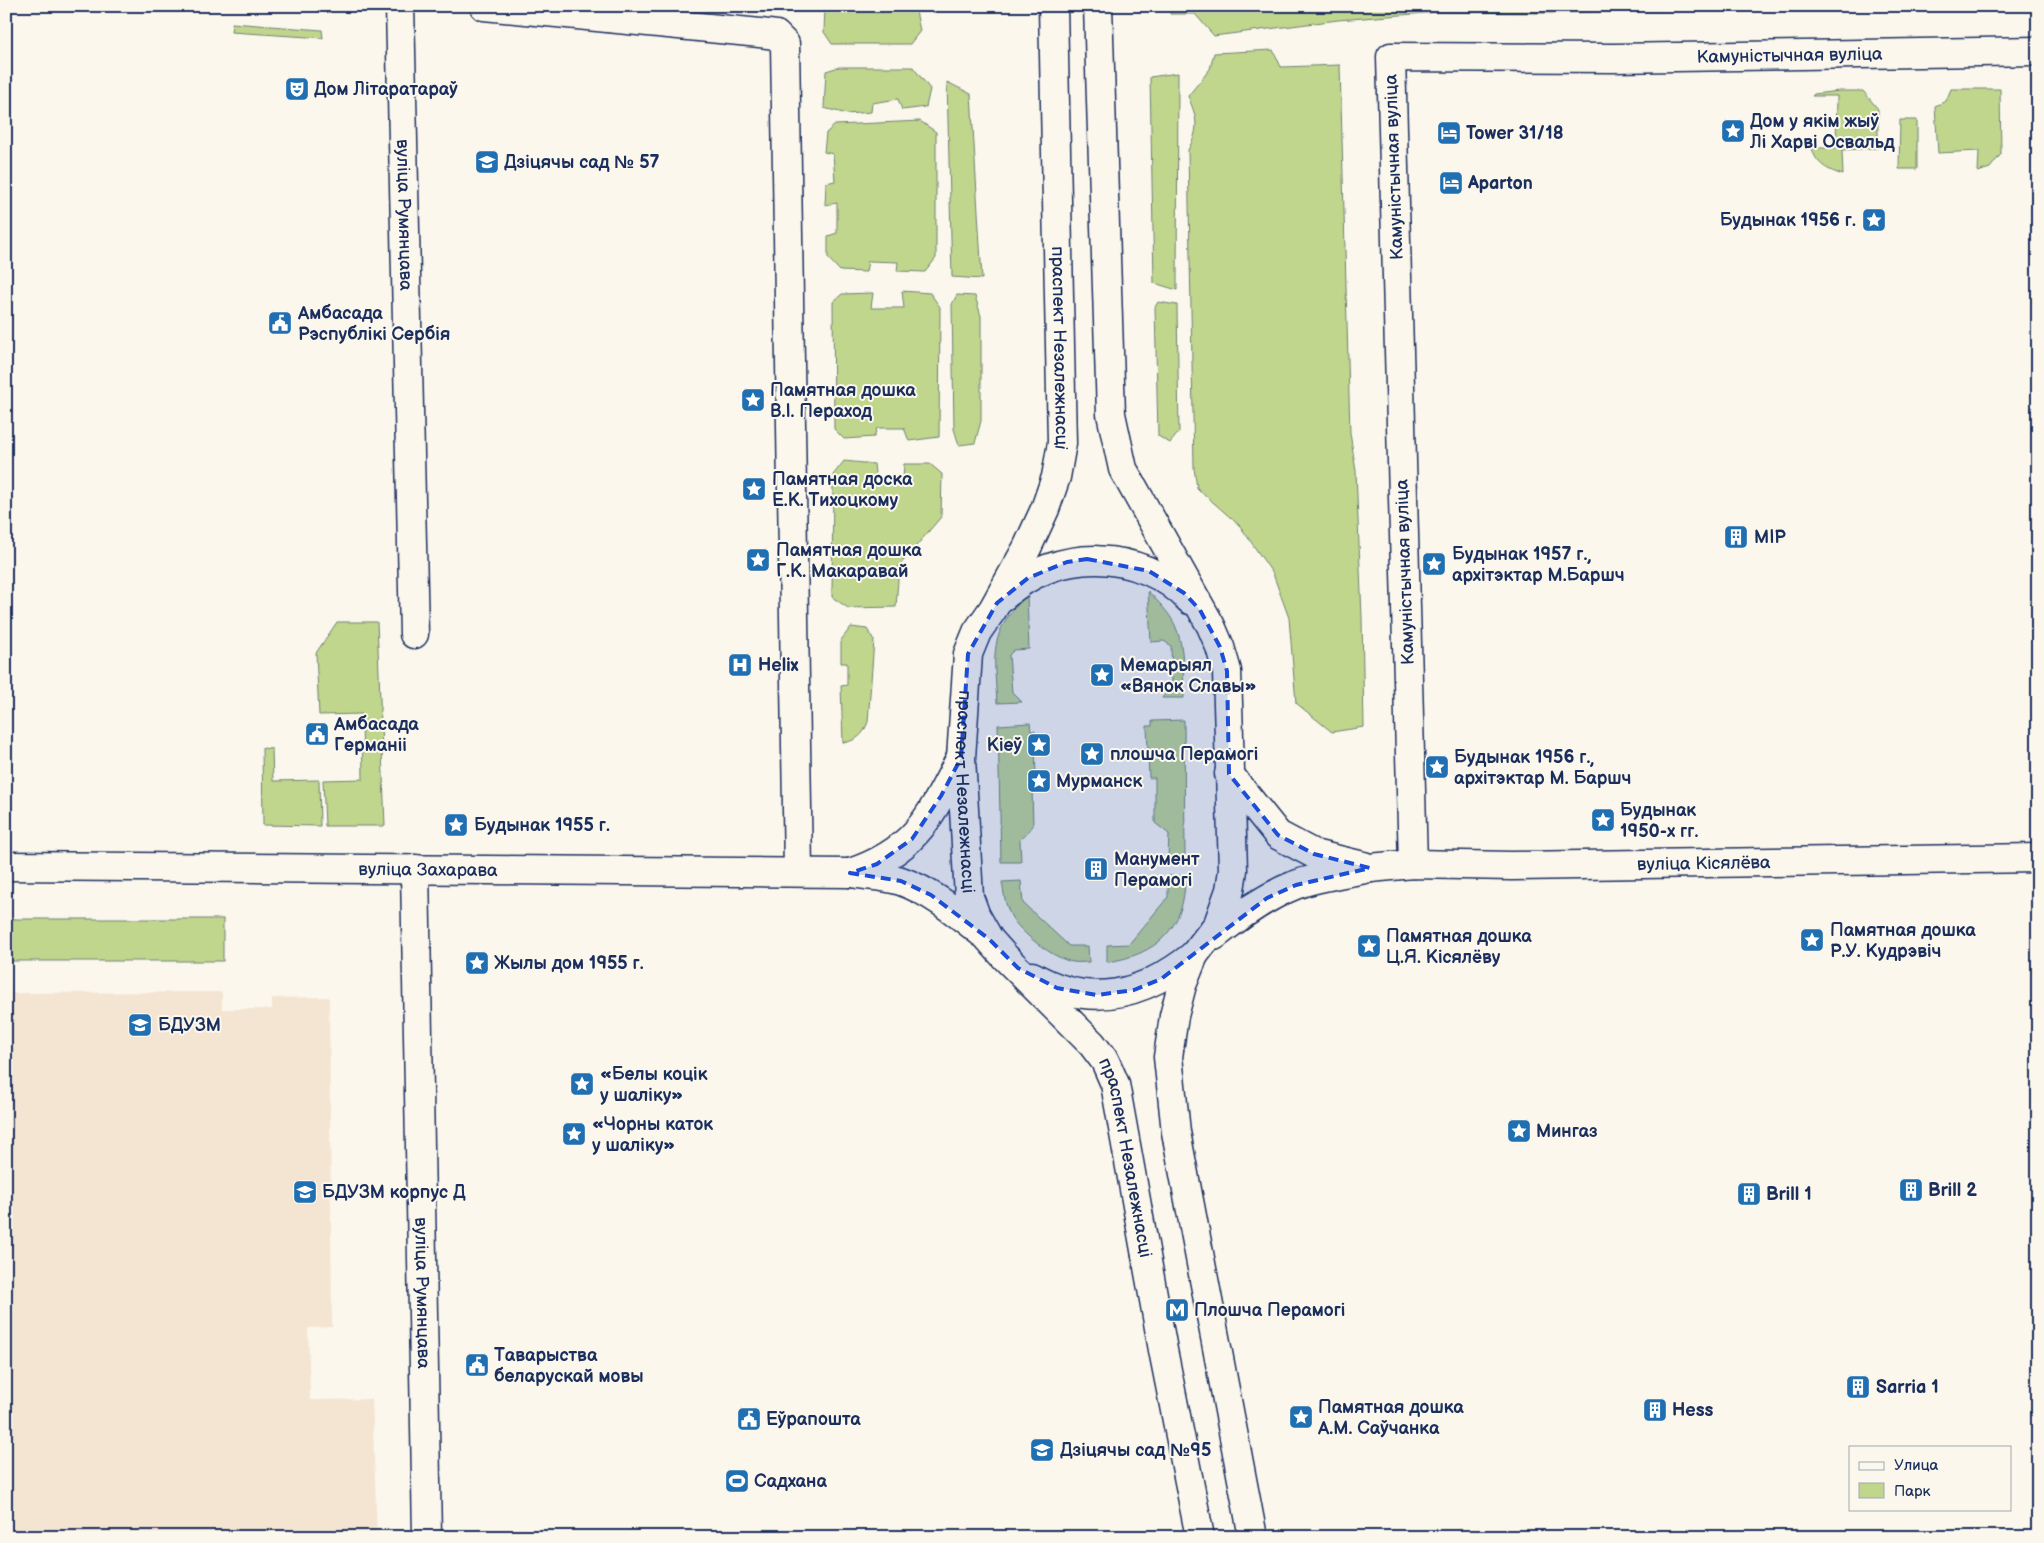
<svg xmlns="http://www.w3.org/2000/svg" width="2044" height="1543" font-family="'Balsamiq Sans',sans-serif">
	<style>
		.built { fill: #f4e5d2 }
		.green { fill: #c0d68c; stroke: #6e8275 }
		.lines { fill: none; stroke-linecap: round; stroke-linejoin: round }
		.minor-casing { stroke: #1b2f5e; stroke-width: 31 }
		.tertiary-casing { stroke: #1b2f5e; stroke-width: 31 }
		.secondary-casing { stroke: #1b2f5e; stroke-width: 31 }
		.primary-casing { stroke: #1b2f5e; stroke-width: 31 }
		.minor { stroke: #fbf7ec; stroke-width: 28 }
		.tertiary { stroke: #fbf7ec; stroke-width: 28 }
		.secondary { stroke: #fbf7ec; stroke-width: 28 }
		.primary { stroke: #fbf7ec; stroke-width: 28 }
		.marked { fill: #1d4ed8; fill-opacity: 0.2; stroke: #1d4ed8; stroke-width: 4; stroke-dasharray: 10 6; stroke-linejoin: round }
		.labels { text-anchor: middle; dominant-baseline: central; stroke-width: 4; stroke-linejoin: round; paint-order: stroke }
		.street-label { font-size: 18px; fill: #1b2f5e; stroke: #fbf7ec }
		.poi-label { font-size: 18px; font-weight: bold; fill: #1b2f5e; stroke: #fbf7ec; text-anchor: start }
	</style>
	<rect width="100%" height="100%" fill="#fbf7ec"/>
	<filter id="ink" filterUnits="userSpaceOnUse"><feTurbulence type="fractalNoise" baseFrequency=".02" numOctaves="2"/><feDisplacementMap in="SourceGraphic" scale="10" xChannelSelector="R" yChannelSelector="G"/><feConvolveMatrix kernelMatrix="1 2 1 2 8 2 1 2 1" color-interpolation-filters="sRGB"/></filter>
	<g filter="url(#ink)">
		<!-- built -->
		<polygon class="built" points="222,992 222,1009 272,1009 272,998 329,997 332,1327 308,1328 310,1400 372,1399 377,1537 13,1537 10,1225 6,1225 6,993"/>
		<!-- green -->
		<g class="green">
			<polygon points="825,6 915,6 920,31 910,44 832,44 824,32"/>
			<polygon points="1170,6 1926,6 1550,13 1439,12 1338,20 1214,36 1195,14 1170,14"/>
			<polygon points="232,23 322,30 323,38 231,32"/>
			<path d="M1273,50L1281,67L1340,65L1350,433L1356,471L1362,617L1364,727L1332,732L1296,703L1289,618L1273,574L1240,526L1197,488L1194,468L1188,150C1200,128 1197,118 1188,96L1210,69L1214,53Z"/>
			<polygon points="839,67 913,67 930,89 926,107 902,110 898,99 872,103 871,112 847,114 824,108 826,71"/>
			<polygon points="1178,73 1177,290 1154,283 1150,77"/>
			<polygon points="947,82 971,94 982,279 952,277"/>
			<polygon points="1951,89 2000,89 2001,154 1990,168 1978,172 1979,151 1938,153 1935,106 1946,101"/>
			<path d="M1839,91H1863L1878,109V148L1842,150L1843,175C1828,170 1816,165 1812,148H1836L1837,96H1812L1814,94Z"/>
			<polygon points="1900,120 1917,120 1917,169 1899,169"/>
			<polygon points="920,121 936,132 936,258 925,272 897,271 898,262 868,261 866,272 840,271 828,258 828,236 837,233 837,203 825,205 826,183 835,181 833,154 824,152 826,133 835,125"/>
			<polygon points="902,291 930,293 940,307 939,437 909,441 904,428 877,428 874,437 844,439 834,429 833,302 842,294 873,293 871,308 904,308"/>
			<polygon points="957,295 975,296 981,316 981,421 975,443 959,445 954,429 952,304"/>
			<polygon points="1158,302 1177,305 1179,432 1170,443 1158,436 1155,307"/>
			<polygon points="844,461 874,464 876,482 903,480 904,464 930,464 942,474 941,517 899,566 896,607 848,608 832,597 833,475"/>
			<path d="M1148,591C1158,602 1169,612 1175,625C1185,647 1183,674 1184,698H1162L1172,685L1171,646L1164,641L1151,642Z"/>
			<path d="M1027,595L1029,649L1014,650L1009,655L1012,692L1022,702L997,703C994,654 988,632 1027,595Z"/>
			<polygon points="337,622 377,622 385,826 325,826 323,780 363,779 362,714 319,715 316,653"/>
			<path d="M851,627L867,629L874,640L868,722C863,735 858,740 843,743L841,686L847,685V663H841V640Z"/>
			<polygon points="1184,720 1185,857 1168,857 1169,834 1155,823 1155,778 1149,778 1147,726 1152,726 1152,721"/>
			<polygon points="1030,723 1031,731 1035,731 1036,787 1032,788 1033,826 1020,840 1021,862 1001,862 998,725"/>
			<polygon points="262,748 272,749 273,781 319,780 320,826 263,825"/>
			<path d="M1168,876H1185C1186,928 1157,955 1107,962V945L1129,944L1168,897Z"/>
			<path d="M1021,881L1023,903L1069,946H1088L1089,962C1084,962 1078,963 1073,962C1054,959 1020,933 1011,916C1005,905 1004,894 1002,882Z"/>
			<rect x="6" y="919" width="217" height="42"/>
		</g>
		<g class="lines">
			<defs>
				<g id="minor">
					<path id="s1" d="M400,6L414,634"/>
				</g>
				<g id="tertiary">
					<polyline points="484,6 760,33 776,35 785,44 798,872"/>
					<path id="s2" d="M1413,864L1391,57L1614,58L2038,51"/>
					<path id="s3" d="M1370,868L1413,864L1511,866L2038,858"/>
					<path id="s4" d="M415,869L427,1537"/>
				</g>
				<g id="secondary">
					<path id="s5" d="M6,866L850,873"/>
				</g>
				<g id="primary">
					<path id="s6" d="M1053,6L1062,443L1056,477L1045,509L1027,548L993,609L977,632L968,654L961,758L969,897L976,916L989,939L1005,957L1092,1044L1105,1061L1115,1084L1163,1350L1200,1537"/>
					<polyline points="1098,6 1111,414 1123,469 1211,626 1220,647 1227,671 1233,870 1230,890 1218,924 1194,955 1182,985 1174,1016 1168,1057 1176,1132 1253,1537"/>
					<path d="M1004,596C1055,547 1141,548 1190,600"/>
					<polyline points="1229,774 1278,835 1314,854 1364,866"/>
					<path d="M850,873C916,851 930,817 960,759"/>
					<path d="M852,873C868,876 886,876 901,881C932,892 957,913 982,933"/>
					<path d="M1214,936C1239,916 1265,897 1295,885C1319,876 1346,873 1370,868"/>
					<path d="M1032,976C1091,1010 1144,995 1194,955"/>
				</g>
			</defs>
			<!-- minor casing -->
			<use href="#minor" class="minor-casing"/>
			<!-- tertiary casing -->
			<use href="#tertiary" class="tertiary-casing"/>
			<!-- secondary casing -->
			<use href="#secondary" class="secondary-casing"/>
			<!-- primary casing -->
			<use href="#primary" class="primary-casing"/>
			<!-- minor -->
			<use href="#minor" class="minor"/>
			<!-- tertiary -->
			<use href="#tertiary" class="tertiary"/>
			<!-- secondary -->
			<use href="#secondary" class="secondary"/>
			<!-- primary -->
			<use href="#primary" class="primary"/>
		</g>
	</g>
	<!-- marked area -->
	<path class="marked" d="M1087,559L1149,571L1184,593L1200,610L1220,647L1227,671L1229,774L1278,835L1314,854L1370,868L1296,885L1267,898L1161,979L1134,990L1097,995L1057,988L1018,968L989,939L931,895L901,881L850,873L877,864L912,839L941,796L961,758L968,654L997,603L1028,578L1067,562Z"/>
	<!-- icons -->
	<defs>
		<symbol id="theatre-square" viewBox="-11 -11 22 22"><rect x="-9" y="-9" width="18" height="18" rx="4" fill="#1f6fb2" stroke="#fbf7ec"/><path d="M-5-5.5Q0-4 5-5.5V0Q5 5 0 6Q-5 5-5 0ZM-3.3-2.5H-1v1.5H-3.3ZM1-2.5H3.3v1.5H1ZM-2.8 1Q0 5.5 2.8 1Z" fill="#fff"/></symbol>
		<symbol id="sight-square" viewBox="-11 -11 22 22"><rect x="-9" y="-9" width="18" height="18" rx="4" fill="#1f6fb2" stroke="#fbf7ec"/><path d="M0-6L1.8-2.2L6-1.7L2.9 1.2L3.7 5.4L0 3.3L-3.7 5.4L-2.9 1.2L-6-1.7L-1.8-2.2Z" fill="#fff"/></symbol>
		<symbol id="hotel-square" viewBox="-11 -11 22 22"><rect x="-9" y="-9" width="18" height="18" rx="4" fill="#1f6fb2" stroke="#fbf7ec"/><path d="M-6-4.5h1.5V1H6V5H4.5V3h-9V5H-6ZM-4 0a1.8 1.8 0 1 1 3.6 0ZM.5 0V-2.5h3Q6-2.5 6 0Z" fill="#fff"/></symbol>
		<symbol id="school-square" viewBox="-11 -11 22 22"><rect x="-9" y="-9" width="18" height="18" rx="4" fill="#1f6fb2" stroke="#fbf7ec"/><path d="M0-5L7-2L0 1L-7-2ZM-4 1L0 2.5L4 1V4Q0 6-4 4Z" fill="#fff"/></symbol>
		<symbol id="civic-square" viewBox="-11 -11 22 22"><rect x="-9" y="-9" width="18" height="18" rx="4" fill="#1f6fb2" stroke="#fbf7ec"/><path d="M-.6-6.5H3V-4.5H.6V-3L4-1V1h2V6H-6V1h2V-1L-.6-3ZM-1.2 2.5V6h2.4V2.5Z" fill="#fff"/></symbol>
		<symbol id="building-square" viewBox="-11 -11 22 22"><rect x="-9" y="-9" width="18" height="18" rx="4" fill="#1f6fb2" stroke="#fbf7ec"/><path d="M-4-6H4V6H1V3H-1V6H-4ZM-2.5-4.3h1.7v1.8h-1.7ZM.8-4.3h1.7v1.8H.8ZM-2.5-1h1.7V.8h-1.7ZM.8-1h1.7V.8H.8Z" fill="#fff"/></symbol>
		<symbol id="hospital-square" viewBox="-11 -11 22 22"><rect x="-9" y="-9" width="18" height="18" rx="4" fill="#1f6fb2" stroke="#fbf7ec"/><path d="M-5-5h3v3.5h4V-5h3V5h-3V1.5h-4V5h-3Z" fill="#fff"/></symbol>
		<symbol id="university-square" viewBox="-11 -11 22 22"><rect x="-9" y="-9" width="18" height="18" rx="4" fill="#1f6fb2" stroke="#fbf7ec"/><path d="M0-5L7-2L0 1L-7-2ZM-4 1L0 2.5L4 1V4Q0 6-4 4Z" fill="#fff"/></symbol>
		<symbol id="metro-square" viewBox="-11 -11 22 22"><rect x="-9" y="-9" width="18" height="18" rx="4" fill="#1f6fb2" stroke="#fbf7ec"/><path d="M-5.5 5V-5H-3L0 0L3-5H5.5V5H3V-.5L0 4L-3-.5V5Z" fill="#fff"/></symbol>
		<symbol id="stadium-square" viewBox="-11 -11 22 22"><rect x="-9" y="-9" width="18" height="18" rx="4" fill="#1f6fb2" stroke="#fbf7ec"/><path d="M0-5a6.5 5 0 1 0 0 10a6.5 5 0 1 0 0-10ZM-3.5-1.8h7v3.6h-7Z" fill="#fff"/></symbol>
	</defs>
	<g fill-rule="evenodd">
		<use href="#theatre-square" x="283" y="75" width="28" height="28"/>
		<use href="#sight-square" x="1719" y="117" width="28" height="28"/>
		<use href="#hotel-square" x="1435" y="119" width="28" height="28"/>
		<use href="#school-square" x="473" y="148" width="28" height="28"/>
		<use href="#hotel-square" x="1437" y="169" width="28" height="28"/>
		<use href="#sight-square" x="1860" y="206" width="28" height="28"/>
		<use href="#civic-square" x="266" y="309" width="28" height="28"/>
		<use href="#sight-square" x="739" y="386" width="28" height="28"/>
		<use href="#sight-square" x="740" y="475" width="28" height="28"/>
		<use href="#building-square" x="1722" y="523" width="28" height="28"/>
		<use href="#sight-square" x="744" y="546" width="28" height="28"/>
		<use href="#sight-square" x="1420" y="550" width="28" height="28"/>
		<use href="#hospital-square" x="726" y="651" width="28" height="28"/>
		<use href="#sight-square" x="1088" y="661" width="28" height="28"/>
		<use href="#civic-square" x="303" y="720" width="28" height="28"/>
		<use href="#sight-square" x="1025" y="731" width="28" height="28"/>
		<use href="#sight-square" x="1078" y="740" width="28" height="28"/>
		<use href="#sight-square" x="1423" y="753" width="28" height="28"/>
		<use href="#sight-square" x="1025" y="767" width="28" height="28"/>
		<use href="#sight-square" x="1589" y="806" width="28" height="28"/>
		<use href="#sight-square" x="442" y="811" width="28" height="28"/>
		<use href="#building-square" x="1082" y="855" width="28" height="28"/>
		<use href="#sight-square" x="1798" y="926" width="28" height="28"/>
		<use href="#sight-square" x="1355" y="932" width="28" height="28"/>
		<use href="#sight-square" x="463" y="949" width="28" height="28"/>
		<use href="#university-square" x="126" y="1011" width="28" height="28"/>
		<use href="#sight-square" x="568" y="1070" width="28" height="28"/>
		<use href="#sight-square" x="1505" y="1117" width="28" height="28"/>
		<use href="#sight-square" x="560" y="1120" width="28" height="28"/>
		<use href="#building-square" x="1897" y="1176" width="28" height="28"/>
		<use href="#university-square" x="291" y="1178" width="28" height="28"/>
		<use href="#building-square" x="1735" y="1180" width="28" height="28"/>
		<use href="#metro-square" x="1163" y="1296" width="28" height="28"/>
		<use href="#civic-square" x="463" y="1351" width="28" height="28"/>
		<use href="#building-square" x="1844" y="1373" width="28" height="28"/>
		<use href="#building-square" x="1641" y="1396" width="28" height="28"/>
		<use href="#sight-square" x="1287" y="1403" width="28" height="28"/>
		<use href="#civic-square" x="735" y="1405" width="28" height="28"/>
		<use href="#school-square" x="1028" y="1436" width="28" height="28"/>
		<use href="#stadium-square" x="723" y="1467" width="28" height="28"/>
	</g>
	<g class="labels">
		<!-- street labels -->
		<g class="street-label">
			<text stroke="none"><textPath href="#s2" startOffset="1206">Камуністычная вуліца</textPath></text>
			<text transform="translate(1394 167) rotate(-92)">Камуністычная вуліца</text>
			<text stroke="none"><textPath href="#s1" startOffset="209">вуліца Румянцава</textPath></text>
			<text stroke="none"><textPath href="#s6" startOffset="342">праспект Незалежнасці</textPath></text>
			<text transform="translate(1405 572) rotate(-92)">Камуністычная вуліца</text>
			<text stroke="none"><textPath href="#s6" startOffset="808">праспект Незалежнасці</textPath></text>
			<text stroke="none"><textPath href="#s3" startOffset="334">вуліца Кісялёва</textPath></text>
			<text stroke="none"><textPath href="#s5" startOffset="422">вуліца Захарава</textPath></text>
			<text stroke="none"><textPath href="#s6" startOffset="1228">праспект Незалежнасці</textPath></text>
			<text stroke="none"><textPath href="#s4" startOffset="424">вуліца Румянцава</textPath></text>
		</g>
		<!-- poi labels -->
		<g class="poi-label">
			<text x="314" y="89">Дом Літаратараў</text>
			<text x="1750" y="121">Дом у якім жыў<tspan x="1750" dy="21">Лі Харві Освальд</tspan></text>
			<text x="1466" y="133">Tower 31/18</text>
			<text x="504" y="162">Дзіцячы сад № 57</text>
			<text x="1468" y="183">Aparton</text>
			<text x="1856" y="220" text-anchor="end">Будынак 1956 г.</text>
			<text x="298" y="313">Амбасада<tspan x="298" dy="21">Рэспублікі Сербія</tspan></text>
			<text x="770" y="390">Памятная дошка<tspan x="770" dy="21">В.І. Пераход</tspan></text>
			<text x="772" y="479">Памятная доска<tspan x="772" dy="21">Е.К. Тихоцкому</tspan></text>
			<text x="1754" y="537">МІР</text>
			<text x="776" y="550">Памятная дошка<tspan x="776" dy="21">Г.К. Макаравай</tspan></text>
			<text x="1452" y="554">Будынак 1957 г.,<tspan x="1452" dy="21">архітэктар М.Баршч</tspan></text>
			<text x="758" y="665">Helix</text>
			<text x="1120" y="665">Мемарыял<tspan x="1120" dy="21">«Вянок Славы»</tspan></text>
			<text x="334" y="724">Амбасада<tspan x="334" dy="21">Германіі</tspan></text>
			<text x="1022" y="745" text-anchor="end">Кіеў</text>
			<text x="1110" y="754">плошча Перамогі</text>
			<text x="1454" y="757">Будынак 1956 г.,<tspan x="1454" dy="21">архітэктар М. Баршч</tspan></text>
			<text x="1056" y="781">Мурманск</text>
			<text x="1620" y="810">Будынак<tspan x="1620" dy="21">1950-х гг.</tspan></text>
			<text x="474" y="825">Будынак 1955 г.</text>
			<text x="1114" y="859">Манумент<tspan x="1114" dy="21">Перамогі</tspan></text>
			<text x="1830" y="930">Памятная дошка<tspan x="1830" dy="21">Р.У. Кудрэвіч</tspan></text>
			<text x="1386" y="936">Памятная дошка<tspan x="1386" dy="21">Ц.Я. Кісялёву</tspan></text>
			<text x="494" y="963">Жылы дом 1955 г.</text>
			<text x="158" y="1025">БДУЗМ</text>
			<text x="600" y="1074">«Белы коцік<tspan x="600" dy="21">у шаліку»</tspan></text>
			<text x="592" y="1124">«Чорны каток<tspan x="592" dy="21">у шаліку»</tspan></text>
			<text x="1536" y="1131">Мингаз</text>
			<text x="1928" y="1190">Brill 2</text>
			<text x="322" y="1192">БДУЗМ корпус Д</text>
			<text x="1766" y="1194">Brill 1</text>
			<text x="1194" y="1310">Плошча Перамогі</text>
			<text x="494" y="1355">Таварыства<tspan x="494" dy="21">беларускай мовы</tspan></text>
			<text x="1876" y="1387">Sarria 1</text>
			<text x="1318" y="1407">Памятная дошка<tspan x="1318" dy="21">А.М. Саўчанка</tspan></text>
			<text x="1672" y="1410">Hess</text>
			<text x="766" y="1419">Еўрапошта</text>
			<text x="1060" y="1450">Дзіцячы сад №95</text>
			<text x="754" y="1481">Садхана</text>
		</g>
	</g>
	<!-- margin -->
	<rect width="2044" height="1543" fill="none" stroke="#fbf7ec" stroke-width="25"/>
	<rect x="12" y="12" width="2019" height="1518" fill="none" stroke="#1b2f5e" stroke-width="2" filter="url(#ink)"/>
	<!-- legend -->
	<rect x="1849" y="1446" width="162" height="65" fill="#fbf7ec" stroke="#a1a7b3"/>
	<rect x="1859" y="1462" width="25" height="8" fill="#fbf7ec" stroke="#a1a7b3"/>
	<text x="1894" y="1470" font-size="15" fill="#1b2f5e">Улица</text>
	<rect x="1859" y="1483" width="25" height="15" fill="#c0d68c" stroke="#a1a7b3"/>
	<text x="1894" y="1496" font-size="15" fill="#1b2f5e">Парк</text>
</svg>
